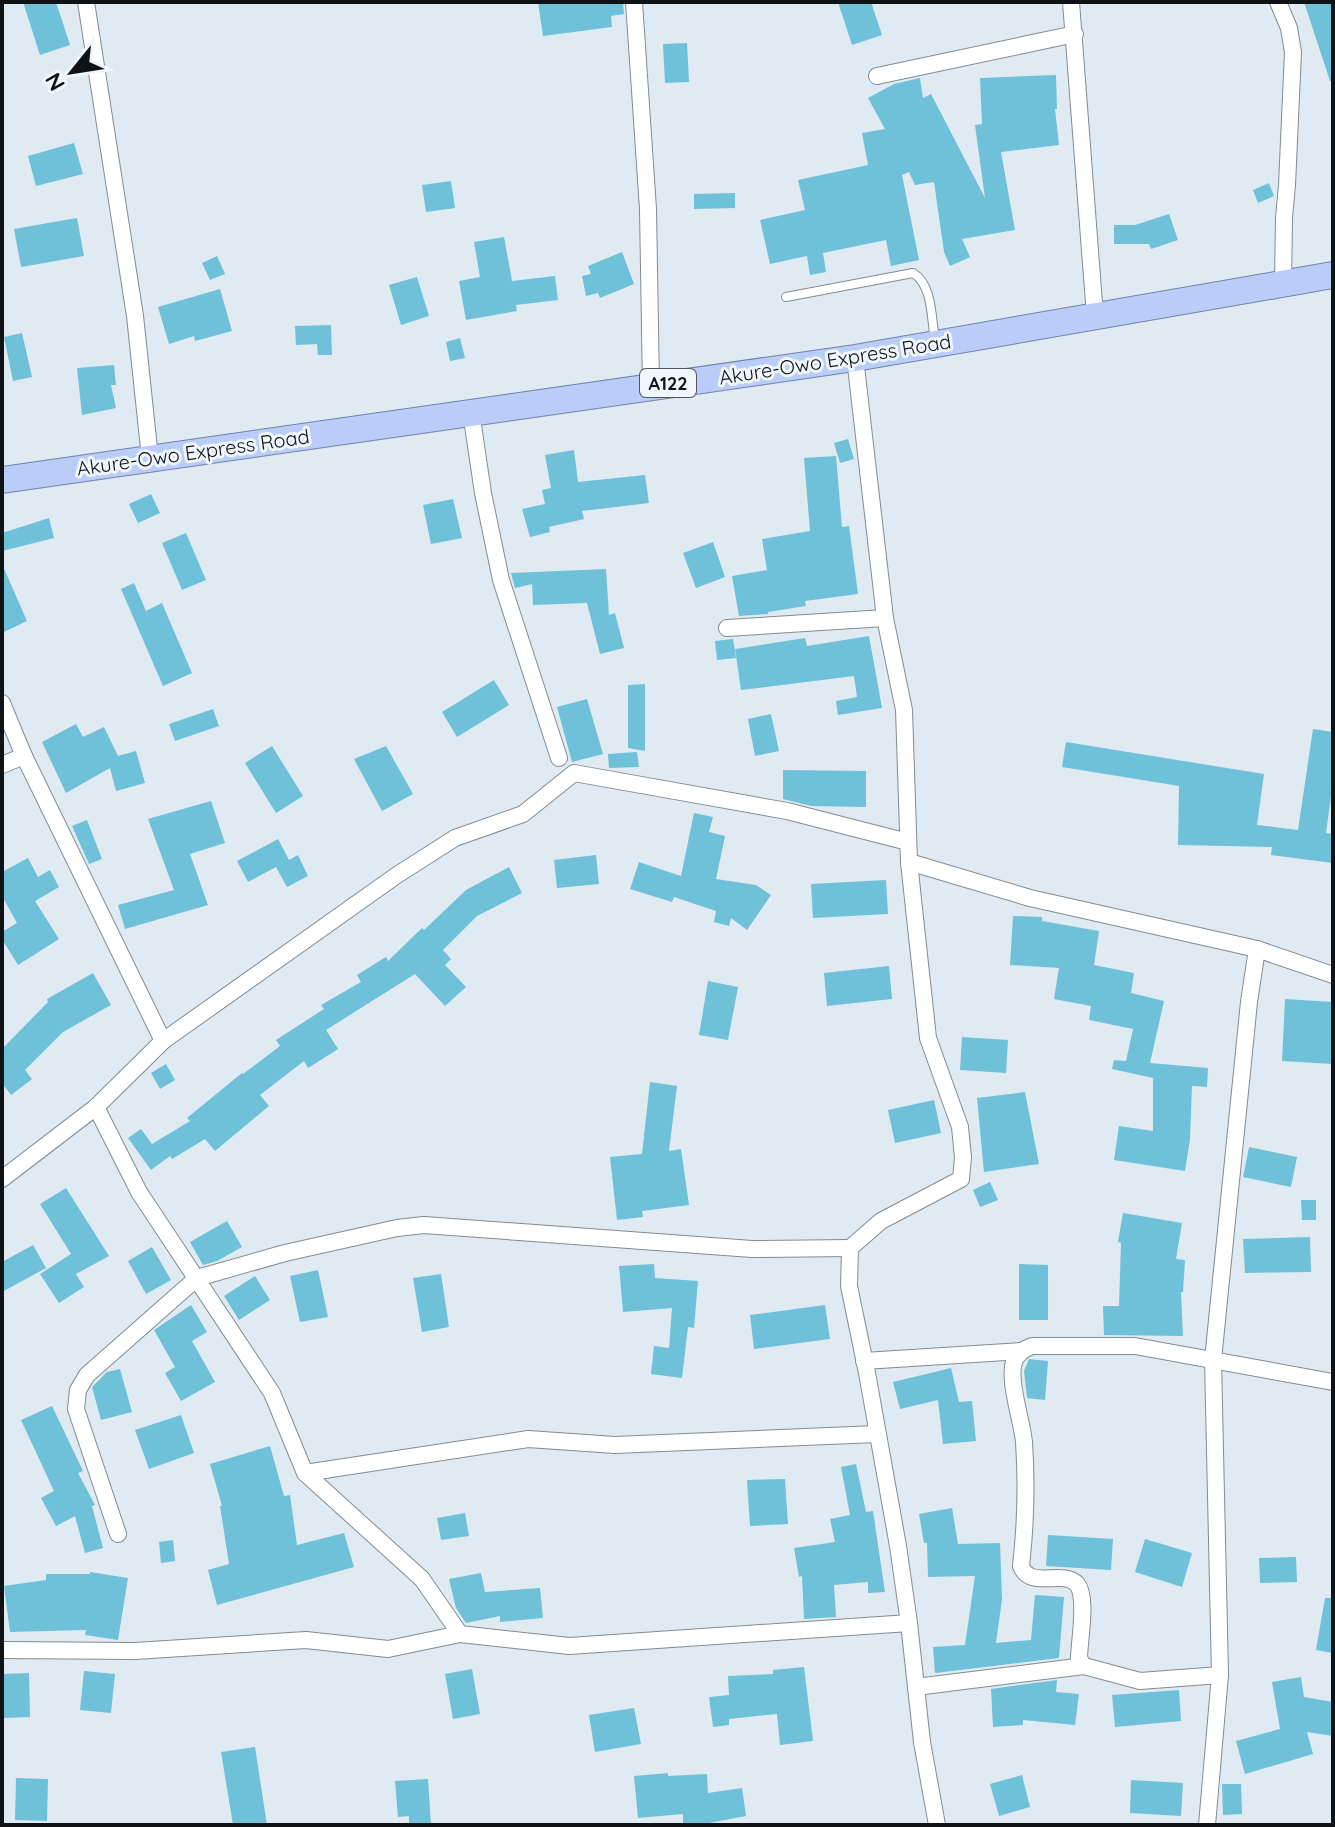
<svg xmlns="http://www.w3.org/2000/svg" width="1335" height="1827" font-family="Quicksand,sans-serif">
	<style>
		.building { fill: #6ec1d8 }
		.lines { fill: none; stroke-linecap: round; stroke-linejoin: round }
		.service-casing { stroke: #828c93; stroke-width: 10 }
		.minor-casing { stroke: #828c93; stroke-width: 18 }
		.trunk-casing { stroke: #7383a8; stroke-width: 28 }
		.service { stroke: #fff; stroke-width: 8 }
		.minor { stroke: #fff; stroke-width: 16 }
		.trunk { stroke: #baccf8; stroke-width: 26 }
		.labels { text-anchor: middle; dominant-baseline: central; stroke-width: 6; stroke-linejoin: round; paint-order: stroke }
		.shield { fill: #eff7fd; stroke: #53575b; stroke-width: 2 }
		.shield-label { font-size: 18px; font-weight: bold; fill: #101316 }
		.street-label { font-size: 20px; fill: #101316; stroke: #eff7fd }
	</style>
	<rect width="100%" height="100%" fill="#e0eaf2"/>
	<!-- building -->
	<g class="building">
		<polygon points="23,2 56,2 70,45 40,55"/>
		<polygon points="538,2 623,2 624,14 611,16 612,27 543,36"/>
		<polygon points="838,2 871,2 882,35 852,45"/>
		<polygon points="1304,2 1333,2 1333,81 1330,81"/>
		<polygon points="687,43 689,82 665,83 663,44"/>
		<polygon points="1056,75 1057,109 1055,109 1059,145 1001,152 1015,230 962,239 970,257 950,266 944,252 934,182 915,185 909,172 902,175 919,260 891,266 886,240 823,253 826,272 810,275 807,256 770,264 760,220 805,210 798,180 868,165 862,133 885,129 868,98 894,84 920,78 923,98 931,94 985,198 975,125 982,124 980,78"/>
		<polygon points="74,143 83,174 36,186 28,156"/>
		<polygon points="451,181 455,208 426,212 422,185"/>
		<polygon points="1269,183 1274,196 1258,203 1253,190"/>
		<polygon points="735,193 735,208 694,209 694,194"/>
		<polygon points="1169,214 1178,240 1151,249 1149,244 1114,244 1114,225 1135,225"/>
		<polygon points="77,218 84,256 21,267 14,229"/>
		<polygon points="504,237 512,281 555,276 558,300 516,305 517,311 466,320 459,281 480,277 474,242"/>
		<polygon points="622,252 634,284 600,298 598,293 586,296 582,276 591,274 588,266"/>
		<polygon points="217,256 225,274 210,280 202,263"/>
		<polygon points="417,277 429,316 401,325 389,285"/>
		<polygon points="220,289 232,331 195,341 194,336 169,344 158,307"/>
		<polygon points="331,325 332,355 318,355 317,344 296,345 295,326"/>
		<polygon points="22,333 32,377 13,381 4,337"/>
		<polygon points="460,338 465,358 450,361 446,342"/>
		<polygon points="114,365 116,385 111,385 116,408 82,415 77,368"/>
		<polygon points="848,439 854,459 840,463 834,443"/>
		<polygon points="574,450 578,482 645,475 649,503 582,511 584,519 549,527 550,532 530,537 522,509 545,504 542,490 551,488 545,455"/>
		<polygon points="836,456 842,527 849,526 858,594 805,601 806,606 768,612 768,614 739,616 732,576 767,570 762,539 810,531 804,458"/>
		<polygon points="151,494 160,513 138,523 129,504"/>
		<polygon points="453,499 462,538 431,544 423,505"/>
		<polygon points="49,518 54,538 2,551 2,533"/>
		<polygon points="186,533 206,580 182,590 162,543"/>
		<polygon points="713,542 725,577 696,588 683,553"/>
		<polygon points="2,564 27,621 2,633"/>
		<polygon points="606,569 609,615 615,613 624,648 600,654 587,603 533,605 532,584 515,588 511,573"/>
		<polygon points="134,583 146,611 162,603 192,673 163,686 121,589"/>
		<polygon points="869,636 882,708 838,715 836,701 857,697 854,676 741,690 735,649 805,638 807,646"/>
		<polygon points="733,639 736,658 717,660 715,641"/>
		<polygon points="494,680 509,705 457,737 442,712"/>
		<polygon points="645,684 645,751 628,748 628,685"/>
		<polygon points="587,699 603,754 572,762 557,707"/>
		<polygon points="213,709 219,726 175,741 169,724"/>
		<polygon points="771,714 779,751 755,756 748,719"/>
		<polygon points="76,724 83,737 104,727 118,756 136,751 145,783 116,791 110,768 66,793 42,742"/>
		<polygon points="1313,729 1333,732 1333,782 1326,833 1333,834 1333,863 1271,855 1272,847 1178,845 1179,786 1062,767 1066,742 1264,774 1257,825 1298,830"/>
		<polygon points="272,746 303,796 276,813 245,763"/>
		<polygon points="386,746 413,794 382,811 354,759"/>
		<polygon points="637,752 639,767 609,768 608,754"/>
		<polygon points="783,770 866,771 866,807 811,806 783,799"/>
		<polygon points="211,801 225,843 190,854 208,905 125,929 118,905 174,890 148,819"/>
		<polygon points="694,813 713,817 709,832 725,836 716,879 756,885 771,895 747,930 731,918 729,926 714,922 716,911 674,897 672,902 630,889 639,862 681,876"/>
		<polygon points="87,820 102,859 89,864 72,826"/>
		<polygon points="278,839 289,860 298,855 308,876 287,887 276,867 248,882 237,861"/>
		<polygon points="596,855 599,884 557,888 554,860"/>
		<polygon points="28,858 38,877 50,870 59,887 35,901 59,939 18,965 2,939 2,932 17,923 2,896 2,872"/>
		<polygon points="509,867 522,893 477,916 443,950 451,959 445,965 466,987 445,1006 415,974 326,1030 338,1049 308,1068 304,1061 260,1095 269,1106 215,1151 205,1139 172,1159 170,1156 151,1170 128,1138 141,1129 152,1144 190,1121 187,1118 242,1073 243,1074 280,1046 276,1040 324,1009 321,1005 361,982 357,975 386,957 388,961 422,928 424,930 466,890"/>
		<polygon points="886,880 888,914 813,918 811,884"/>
		<polygon points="1013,916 1042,917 1042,921 1099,931 1094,965 1134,973 1131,993 1164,1001 1150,1063 1208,1068 1207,1087 1192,1086 1190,1139 1185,1171 1114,1160 1119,1126 1153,1131 1153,1078 1112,1069 1114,1060 1126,1061 1133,1029 1089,1020 1091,1006 1054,999 1059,968 1010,965"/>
		<polygon points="889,966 892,999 827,1006 824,973"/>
		<polygon points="93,973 111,1005 63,1032 25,1070 32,1079 11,1095 2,1083 2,1049 48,1002 47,999"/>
		<polygon points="708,981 738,987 728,1040 699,1035"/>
		<polygon points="1285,999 1333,1002 1333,1064 1282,1061"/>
		<polygon points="962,1037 1008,1040 1006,1073 960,1070"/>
		<polygon points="166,1064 175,1080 160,1089 151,1073"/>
		<polygon points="650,1082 677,1086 669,1151 681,1149 689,1205 642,1211 643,1217 617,1220 610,1157 642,1154"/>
		<polygon points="1025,1092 1039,1164 984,1172 977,1098"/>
		<polygon points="934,1100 941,1133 895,1143 888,1110"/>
		<polygon points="1249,1147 1297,1157 1291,1187 1243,1177"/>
		<polygon points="990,1182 998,1200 980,1207 973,1190"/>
		<polygon points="66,1188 109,1256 76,1274 84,1287 59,1303 40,1274 71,1254 40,1204"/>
		<polygon points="1301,1200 1316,1200 1316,1220 1302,1220"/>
		<polygon points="1123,1213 1182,1223 1176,1259 1185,1260 1183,1292 1181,1292 1183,1336 1104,1335 1103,1306 1119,1306 1121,1243 1118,1242"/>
		<polygon points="227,1221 242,1247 217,1261 203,1265 190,1242"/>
		<polygon points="1310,1237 1311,1272 1245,1273 1243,1239"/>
		<polygon points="33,1245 46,1268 2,1292 2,1262"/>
		<polygon points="152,1247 171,1280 146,1294 128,1261"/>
		<polygon points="654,1264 655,1278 698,1281 694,1328 688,1327 682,1378 651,1374 654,1346 669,1348 672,1308 623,1312 619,1266"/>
		<polygon points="1019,1264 1048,1265 1048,1320 1019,1320"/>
		<polygon points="318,1270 328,1317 300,1322 290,1276"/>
		<polygon points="441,1274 449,1327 422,1332 413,1278"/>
		<polygon points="255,1276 270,1300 239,1320 224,1296"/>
		<polygon points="191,1305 207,1332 192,1341 215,1382 181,1401 165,1373 175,1367 154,1330"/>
		<polygon points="825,1305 830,1339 754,1349 750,1315"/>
		<polygon points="1029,1359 1048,1361 1045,1400 1027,1398 1024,1371"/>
		<polygon points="951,1368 959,1402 972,1401 976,1441 943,1444 938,1400 900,1409 893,1382"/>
		<polygon points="120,1369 132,1412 101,1420 92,1387 107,1372"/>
		<polygon points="52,1406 83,1471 78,1473 95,1505 92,1506 103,1548 85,1553 75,1516 56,1526 41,1498 54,1491 21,1420"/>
		<polygon points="181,1415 194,1453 149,1469 135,1430"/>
		<polygon points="270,1446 284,1496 290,1495 297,1545 344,1533 354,1567 217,1605 208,1570 229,1564 220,1506 222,1506 210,1464"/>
		<polygon points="856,1464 866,1512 873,1511 885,1592 868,1593 868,1582 834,1585 836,1617 804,1619 802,1576 799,1577 794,1548 835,1542 830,1519 850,1515 841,1467"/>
		<polygon points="785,1479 788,1524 750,1526 747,1480"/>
		<polygon points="952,1508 958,1544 1000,1543 1002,1599 996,1643 1031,1640 1035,1595 1064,1597 1059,1658 935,1673 933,1647 965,1645 975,1576 928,1577 927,1543 924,1543 919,1514"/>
		<polygon points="465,1513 469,1536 441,1540 437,1518"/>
		<polygon points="1048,1535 1113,1539 1111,1570 1046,1566"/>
		<polygon points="1145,1539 1192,1553 1182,1587 1135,1572"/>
		<polygon points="173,1540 175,1561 161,1563 159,1542"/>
		<polygon points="1296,1557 1297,1582 1260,1583 1259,1558"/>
		<polygon points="90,1572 128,1578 118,1640 85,1635 86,1630 10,1632 4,1586 46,1580 46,1574 90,1574"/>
		<polygon points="481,1573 485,1592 540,1588 543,1618 500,1622 500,1616 466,1623 456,1608 449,1579"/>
		<polygon points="1325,1598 1333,1598 1333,1653 1316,1650"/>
		<polygon points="804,1667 813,1741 780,1745 777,1714 729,1719 729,1725 713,1727 709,1697 729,1695 728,1676 773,1674 773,1670"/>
		<polygon points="472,1669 480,1714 453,1719 445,1674"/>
		<polygon points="84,1671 115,1674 111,1713 80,1710"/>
		<polygon points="29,1673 30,1717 2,1718 2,1674"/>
		<polygon points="1301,1677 1304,1697 1333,1702 1333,1736 1307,1732 1313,1754 1245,1774 1236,1741 1280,1729 1272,1682"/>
		<polygon points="1057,1680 1056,1692 1079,1694 1075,1725 1023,1720 1023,1725 993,1727 991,1689"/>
		<polygon points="1179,1690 1181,1721 1115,1727 1112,1695"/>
		<polygon points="634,1708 641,1744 595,1752 589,1715"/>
		<polygon points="255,1747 267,1825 233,1825 221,1752"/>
		<polygon points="668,1773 668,1776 707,1774 708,1793 742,1788 746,1816 709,1823 683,1824 683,1814 638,1818 634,1776"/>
		<polygon points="1022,1775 1030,1807 999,1816 990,1784"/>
		<polygon points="16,1778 48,1779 47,1821 15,1820"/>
		<polygon points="428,1779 431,1825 409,1825 409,1816 398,1817 395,1781"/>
		<polygon points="1131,1780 1183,1783 1181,1816 1130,1813"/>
		<polygon points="1222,1784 1241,1784 1242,1814 1223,1815"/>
	</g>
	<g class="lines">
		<defs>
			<path id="service" d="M786,297L913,273C933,285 931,318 935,340"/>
			<g id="minor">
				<polyline points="86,2 135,316 150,458"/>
				<polyline points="634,2 648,209 651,386"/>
				<polyline points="1071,2 1095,316"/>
				<polyline points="1278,2 1289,28 1293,52 1287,185 1284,218 1283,283"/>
				<polyline points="877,76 1075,34"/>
				<polyline points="855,358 885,618 904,710 909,862 928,1038 960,1127 963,1157 961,1179 881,1221 850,1248 849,1286 867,1373 898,1546 909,1623 922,1742 937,1825"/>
				<polyline points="471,412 483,493 501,580 559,758"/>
				<polyline points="727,628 885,618"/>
				<polyline points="2,703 24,756 163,1041 397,875 455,838 523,814 574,773 787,811 908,842"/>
				<polyline points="2,765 24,756"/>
				<polyline points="909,862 1030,898 1257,949 1333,975"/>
				<polyline points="96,1107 139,1192 272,1393 305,1473"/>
				<polyline points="2,1179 96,1107 163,1041"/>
				<polyline points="864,1361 1021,1351"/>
				<polyline points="877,1434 615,1445 528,1439 305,1473 422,1579 460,1634 569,1646 909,1623"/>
				<polyline points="118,1534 76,1409 78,1390 87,1375 197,1278 285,1253 397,1228 424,1225 752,1249 850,1248"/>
				<polyline points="2,1650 135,1651 306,1640 388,1649 460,1634"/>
				<path d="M1220,1675L1140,1681L1084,1666L1079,1659C1079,1641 1088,1597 1077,1584C1062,1569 1030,1590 1021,1566C1026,1522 1027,1486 1024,1442C1022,1421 1008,1381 1014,1362C1017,1353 1024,1349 1032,1346H1135L1333,1382"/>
				<polyline points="916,1687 1084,1666"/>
				<polyline points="1207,1825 1220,1675 1213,1360 1249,1002 1257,949"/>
			</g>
			<polyline id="trunk" points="2,480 855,358 1333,275"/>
		</defs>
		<!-- service casing -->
		<use href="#service" class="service-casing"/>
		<!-- minor casing -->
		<use href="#minor" class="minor-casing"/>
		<!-- trunk casing -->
		<use href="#trunk" class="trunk-casing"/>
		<!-- service -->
		<use href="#service" class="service"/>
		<!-- minor -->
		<use href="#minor" class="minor"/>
		<!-- trunk -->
		<use href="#trunk" class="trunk"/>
	</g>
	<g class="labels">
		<!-- shield labels -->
		<rect class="shield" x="640" y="369" width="56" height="28" rx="6"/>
		<g class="shield-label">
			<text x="668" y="383">A122</text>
		</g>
		<!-- street labels -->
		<g class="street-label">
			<text transform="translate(835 359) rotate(-9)">Akure-Owo Express Road</text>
			<text transform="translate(193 452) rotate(-8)">Akure-Owo Express Road</text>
		</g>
	</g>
	<!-- border -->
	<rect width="1335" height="1827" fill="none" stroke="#101316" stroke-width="8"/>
	<!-- north arrow -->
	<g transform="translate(72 72) rotate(240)" stroke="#eff7fd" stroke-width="6" paint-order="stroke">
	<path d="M0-6L14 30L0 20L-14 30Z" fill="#101316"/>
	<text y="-12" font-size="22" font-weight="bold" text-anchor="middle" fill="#101316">N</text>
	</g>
</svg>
